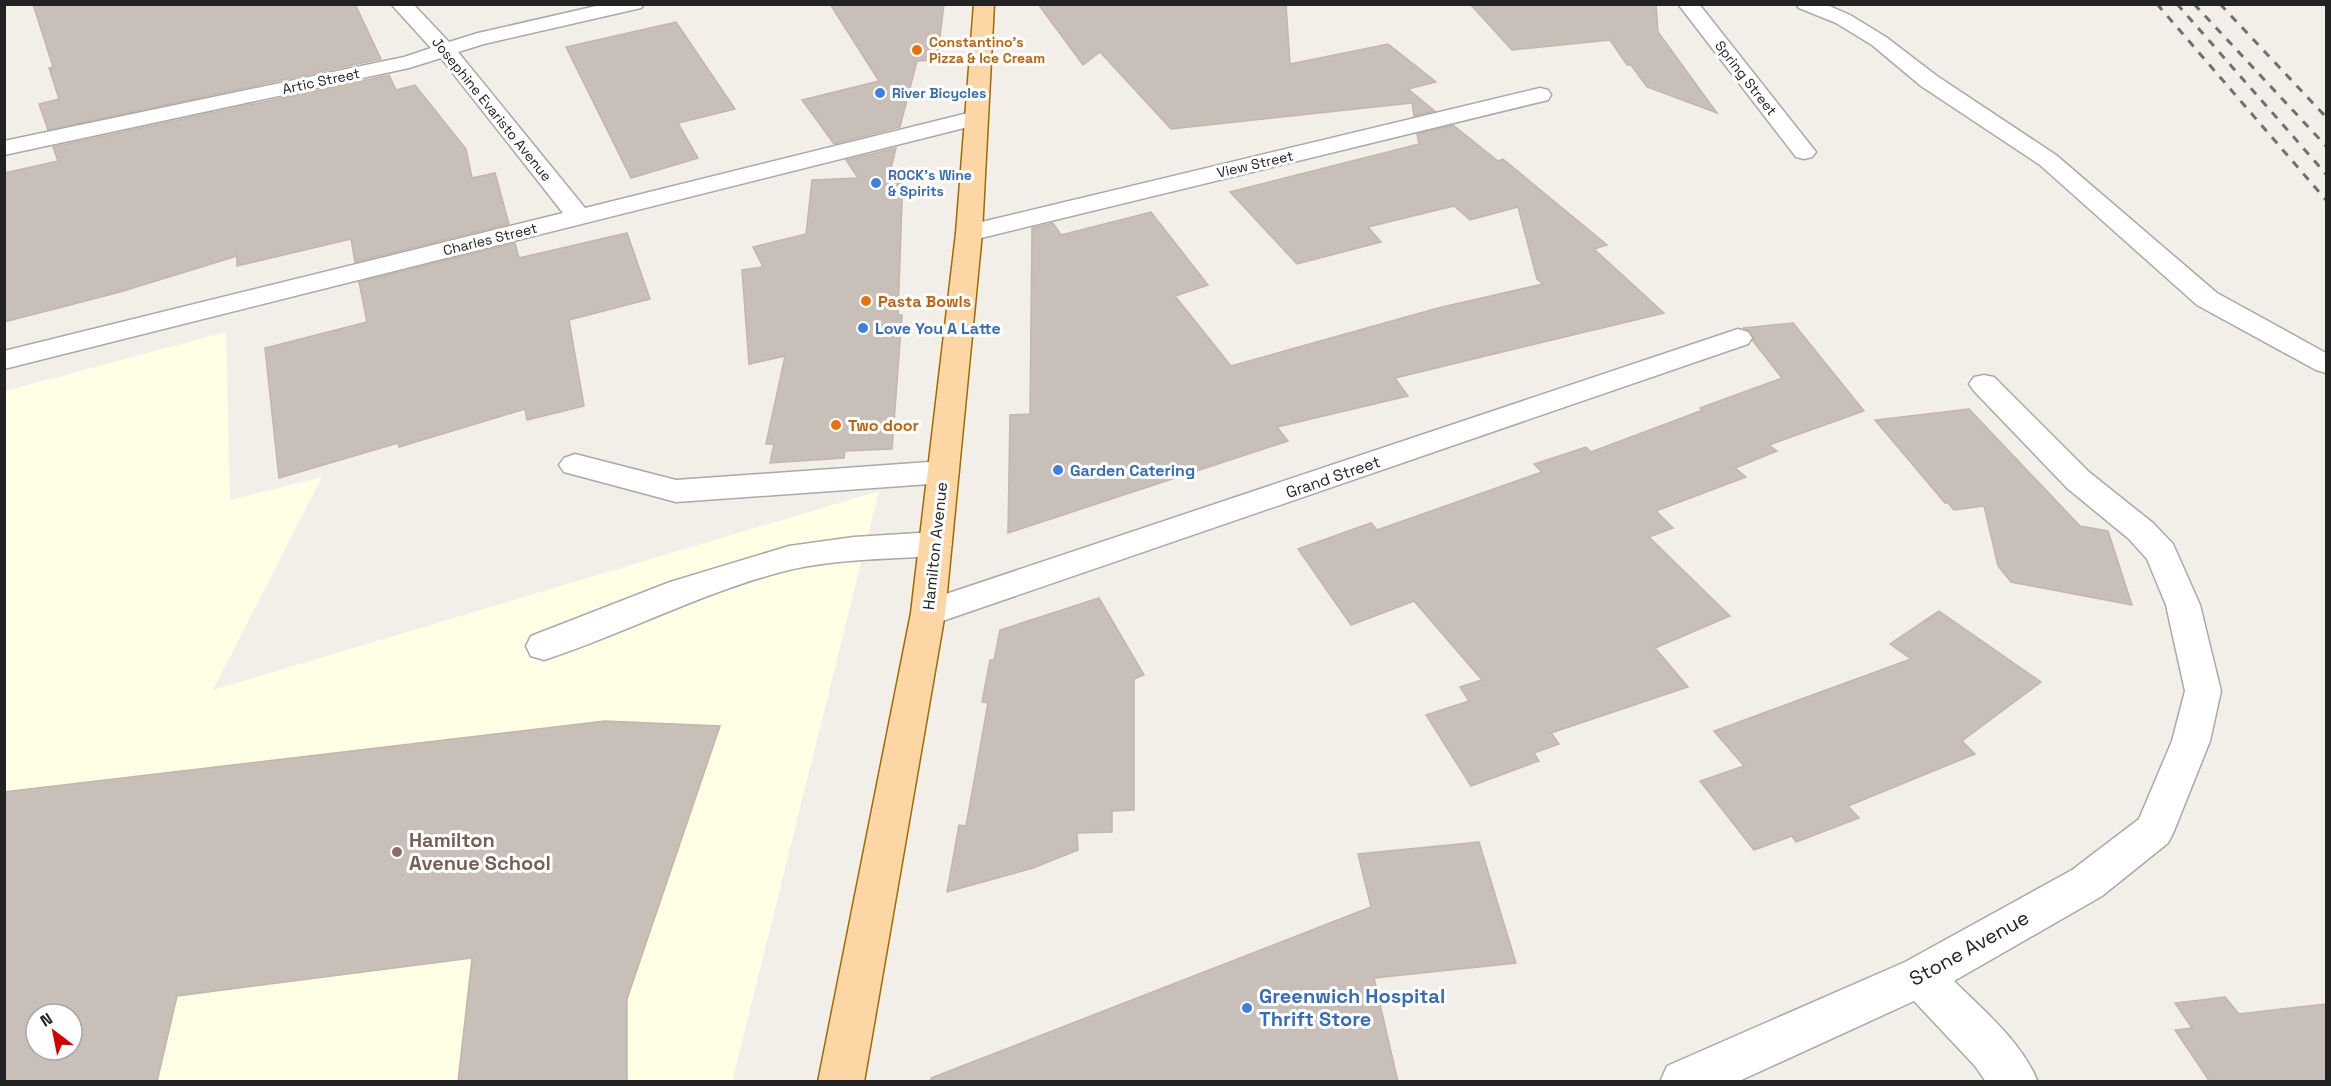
<svg xmlns="http://www.w3.org/2000/svg" width="2331" height="1086" font-family="'Space Grotesk',sans-serif">
	<style>
		.education { fill: #ffffe5; fill-rule: evenodd }
		.building { fill: #c7bfb8; stroke: #c4b6ab; stroke-width: 1.5; fill-rule: evenodd }
		.lines { fill: none; stroke-linecap: round; stroke-linejoin: round }
		.minor-casing { stroke: #a9a9a9; stroke-width: 3 }
		.major-casing { stroke: #a06b00; stroke-width: 3 }
		.minor { fill: #fff; fill-rule: evenodd }
		.major { fill: #fcd6a4; fill-rule: evenodd }
		.rail { stroke: #707070; stroke-width: 3; stroke-dasharray: 8 8; stroke-linecap: butt }
		.food-dot { fill: #e8710a; stroke: #fff; stroke-width: 2 }
		.shop-dot { fill: #3f7fe0; stroke: #fff; stroke-width: 2 }
		.education-dot { fill: #8d6e63; stroke: #fff; stroke-width: 2 }
		.labels { text-anchor: middle; dominant-baseline: central; stroke-width: 6; stroke-linejoin: round; paint-order: stroke }
		.far-food-label { font-size: 14px; font-weight: bold; fill: #c56008; stroke: #fff; text-anchor: start }
		.far-street-label { font-size: 14px; fill: #222; stroke: #fff }
		.far-shop-label { font-size: 14px; font-weight: bold; fill: #366cbe; stroke: #fff; text-anchor: start }
		.food-label { font-size: 16px; font-weight: bold; fill: #c56008; stroke: #fff; text-anchor: start }
		.shop-label { font-size: 16px; font-weight: bold; fill: #366cbe; stroke: #fff; text-anchor: start }
		.street-label { font-size: 16px; fill: #222; stroke: #fff }
		.near-education-label { font-size: 20px; font-weight: bold; fill: #785e54; stroke: #fff; text-anchor: start }
		.near-street-label { font-size: 20px; fill: #222; stroke: #fff }
		.near-shop-label { font-size: 20px; font-weight: bold; fill: #366cbe; stroke: #fff; text-anchor: start }
	</style>
	<rect width="100%" height="100%" fill="#f2efe9"/>
	<!-- education -->
	<path class="education" d="M226,332L230,500L322,477L213,690L879,491L732,1081L5,1082V391ZM36,1014H72V1050H36Z"/>
	<!-- building -->
	<g class="building">
		<polygon points="33,4 355,4 381,59 48,130 39,104 59,99 49,68 53,67"/>
		<polygon points="830,4 944,4 937,60 917,61 900,127 834,144 802,100 879,81"/>
		<polygon points="1038,4 1286,4 1290,64 1388,44 1436,82 1408,89 1435,111 1414,116 1412,103 1171,129 1100,52 1083,65"/>
		<polygon points="1470,4 1656,4 1658,32 1717,113 1647,87 1631,65 1627,65 1610,40 1512,50"/>
		<polygon points="676,22 735,109 678,123 698,158 631,178 566,47"/>
		<polygon points="389,75 396,90 415,85 466,149 472,178 495,173 509,224 355,262 351,239 237,266 237,256 120,292 4,322 4,173 58,161 53,147"/>
		<polygon points="1453,125 1498,161 1503,159 1607,245 1594,249 1664,313 1395,378 1408,396 1277,427 1288,441 1008,533 1010,415 1030,414 1032,228 1053,223 1061,235 1151,212 1208,285 1175,296 1231,366 1438,308 1543,284 1537,279 1518,207 1470,220 1454,206 1368,227 1381,242 1297,264 1230,192 1419,144 1417,134"/>
		<polygon points="896,148 889,176 903,175 898,315 902,315 892,449 845,451 844,458 770,463 774,444 766,444 785,356 749,364 742,270 763,267 753,247 806,234 812,180 858,178 846,160"/>
		<polygon points="627,233 650,299 569,320 584,406 527,420 525,409 399,447 398,443 279,478 265,348 367,322 359,282 515,243 519,258"/>
		<polygon points="1793,323 1864,411 1769,445 1777,451 1735,468 1746,477 1656,511 1673,528 1649,537 1730,616 1655,648 1688,687 1551,733 1559,744 1534,753 1539,761 1471,786 1426,715 1469,701 1460,687 1482,680 1414,601 1351,625 1298,549 1371,523 1377,530 1542,472 1534,464 1586,447 1591,452 1703,410 1700,408 1782,378 1753,341 1754,337 1750,331 1743,328"/>
		<polygon points="1969,409 2080,526 2108,531 2132,605 2011,582 1998,566 1984,506 1954,510 1948,503 1945,503 1875,420"/>
		<polygon points="1099,598 1144,675 1134,679 1134,810 1112,811 1112,832 1077,833 1078,850 1033,868 947,892 959,825 966,826 988,703 982,702 990,660 994,660 1000,630"/>
		<polygon points="1939,611 2041,682 1962,741 1975,754 1848,806 1859,818 1796,842 1792,836 1754,850 1700,781 1744,766 1714,731 1911,659 1890,644"/>
		<path d="M605,721L720,726L627,999V1082H458L472,958L177,996L157,1082H4V792ZM36,1014H72V1050H36Z"/>
		<polygon points="1479,842 1516,963 1374,978 1398,1082 931,1082 931,1078 1371,907 1358,854"/>
		<polygon points="2225,997 2239,1014 2326,1004 2326,1082 2210,1082 2175,1030 2192,1028 2175,1003"/>
	</g>
	<g class="lines">
		<defs>
			<g id="minor">
				<polygon points="391,4 413,4 449,42 478,33 605,4 644,4 641,8 484,44 458,52 585,208 976,111 984,113 987,118 984,123 4,369 4,351 563,213 441,58 409,68 4,155 4,141 404,57 431,48"/>
				<polygon points="1678,4 1699,4 1812,147 1816,152 1812,157 1804,159 1796,157"/>
				<polygon points="1796,4 1825,4 1850,15 1886,37 1937,76 2056,155 2217,293 2326,353 2326,373 2316,370 2197,305 2040,165 1921,86 1872,45 1836,23 1799,8"/>
				<polygon points="1540,88 1548,90 1551,95 1548,100 969,241 960,238 956,233 960,228 969,225"/>
				<polygon points="1738,329 1748,332 1752,338 1748,344 928,626 916,622 911,613 916,604"/>
				<path d="M1984,375L1994,377L2089,472L2153,523L2173,544L2200,605L2221,691L2210,741L2174,831L2168,843L2102,896L1954,981C1984,1011 2021,1041 2038,1082H1986L1975,1066L1914,1001L1737,1082H1660L1667,1066L1905,962L2072,870L2139,819L2172,741L2185,691L2166,605L2147,559L2129,539L2067,488L1974,391L1969,384L1974,377Z"/>
				<polygon points="575,454 676,480 943,461 954,464 959,472 954,480 943,483 676,502 564,472 559,465 564,458"/>
				<path d="M935,532L947,536L952,544L947,552L935,556C887,559 836,559 789,570C704,591 627,633 544,660L531,656L526,646L531,636L670,582L789,546L854,537Z"/>
			</g>
			<polygon id="major" points="974,4 994,4 982,233 945,613 864,1082 818,1082 911,613 956,233"/>
		</defs>
		<!-- minor casing -->
		<use href="#minor" class="minor-casing"/>
		<!-- major casing -->
		<use href="#major" class="major-casing"/>
		<!-- minor -->
		<use href="#minor" class="minor"/>
		<!-- major -->
		<use href="#major" class="major"/>
		<!-- rail -->
		<g class="rail">
			<polyline points="2157,4 2326,200"/>
			<polyline points="2177,4 2326,174"/>
			<polyline points="2194,4 2326,146"/>
			<polyline points="2220,4 2326,117"/>
		</g>
	</g>
	<!-- markers -->
	<g class="food-dot">
		<circle cx="917" cy="50" r="6"/>
		<circle cx="866" cy="301" r="6"/>
		<circle cx="836" cy="425" r="6"/>
	</g>
	<g class="shop-dot">
		<circle cx="880" cy="93" r="6"/>
		<circle cx="876" cy="183" r="6"/>
		<circle cx="863" cy="328" r="6"/>
		<circle cx="1058" cy="470" r="6"/>
		<circle cx="1247" cy="1008" r="6"/>
	</g>
	<circle class="education-dot" cx="397" cy="852" r="6"/>
	<g class="labels">
		<!-- far-food labels -->
		<g class="far-food-label">
			<text x="929" y="42">Constantino's<tspan x="929" dy="16">Pizza &amp; Ice Cream</tspan></text>
		</g>
		<!-- far-street labels -->
		<g class="far-street-label">
			<text transform="translate(1746 78) rotate(52)">Spring Street</text>
			<text transform="translate(321 81) rotate(-12)">Artic Street</text>
			<text transform="translate(492 109) rotate(51)">Josephine Evaristo Avenue</text>
			<text transform="translate(1255 164) rotate(-13)">View Street</text>
			<text transform="translate(490 239) rotate(-14)">Charles Street</text>
		</g>
		<!-- far-shop labels -->
		<g class="far-shop-label">
			<text x="892" y="93">River Bicycles</text>
			<text x="888" y="175">ROCK's Wine<tspan x="888" dy="16">&amp; Spirits</tspan></text>
		</g>
		<!-- food labels -->
		<g class="food-label">
			<text x="878" y="301">Pasta Bowls</text>
			<text x="848" y="425">Two door</text>
		</g>
		<!-- shop labels -->
		<g class="shop-label">
			<text x="875" y="328">Love You A Latte</text>
			<text x="1070" y="470">Garden Catering</text>
		</g>
		<!-- street labels -->
		<g class="street-label">
			<text transform="translate(1333 477) rotate(-19)">Grand Street</text>
			<text transform="translate(935 546) rotate(-84)">Hamilton Avenue</text>
		</g>
		<!-- near-education labels -->
		<g class="near-education-label">
			<text x="409" y="840">Hamilton<tspan x="409" dy="23">Avenue School</tspan></text>
		</g>
		<!-- near-street labels -->
		<g class="near-street-label">
			<text transform="translate(1969 948) rotate(-29)">Stone Avenue</text>
		</g>
		<!-- near-shop labels -->
		<g class="near-shop-label">
			<text x="1259" y="996">Greenwich Hospital<tspan x="1259" dy="23">Thrift Store</tspan></text>
		</g>
	</g>
	<!-- border -->
	<rect width="2331" height="1086" fill="none" stroke="#222222" stroke-width="12"/>
	<!-- north arrow -->
	<g transform="translate(54 1032) rotate(328)"><circle r="28" fill="#ffffff" stroke="#a7a7a7" stroke-width="1.5"/>
	<path d="M0-4.5L10 22L0 15L-10 22Z" fill="#d40000"/>
	<text y="-9" font-size="16" font-weight="bold" text-anchor="middle" fill="#222222">N</text>
	</g>
</svg>
